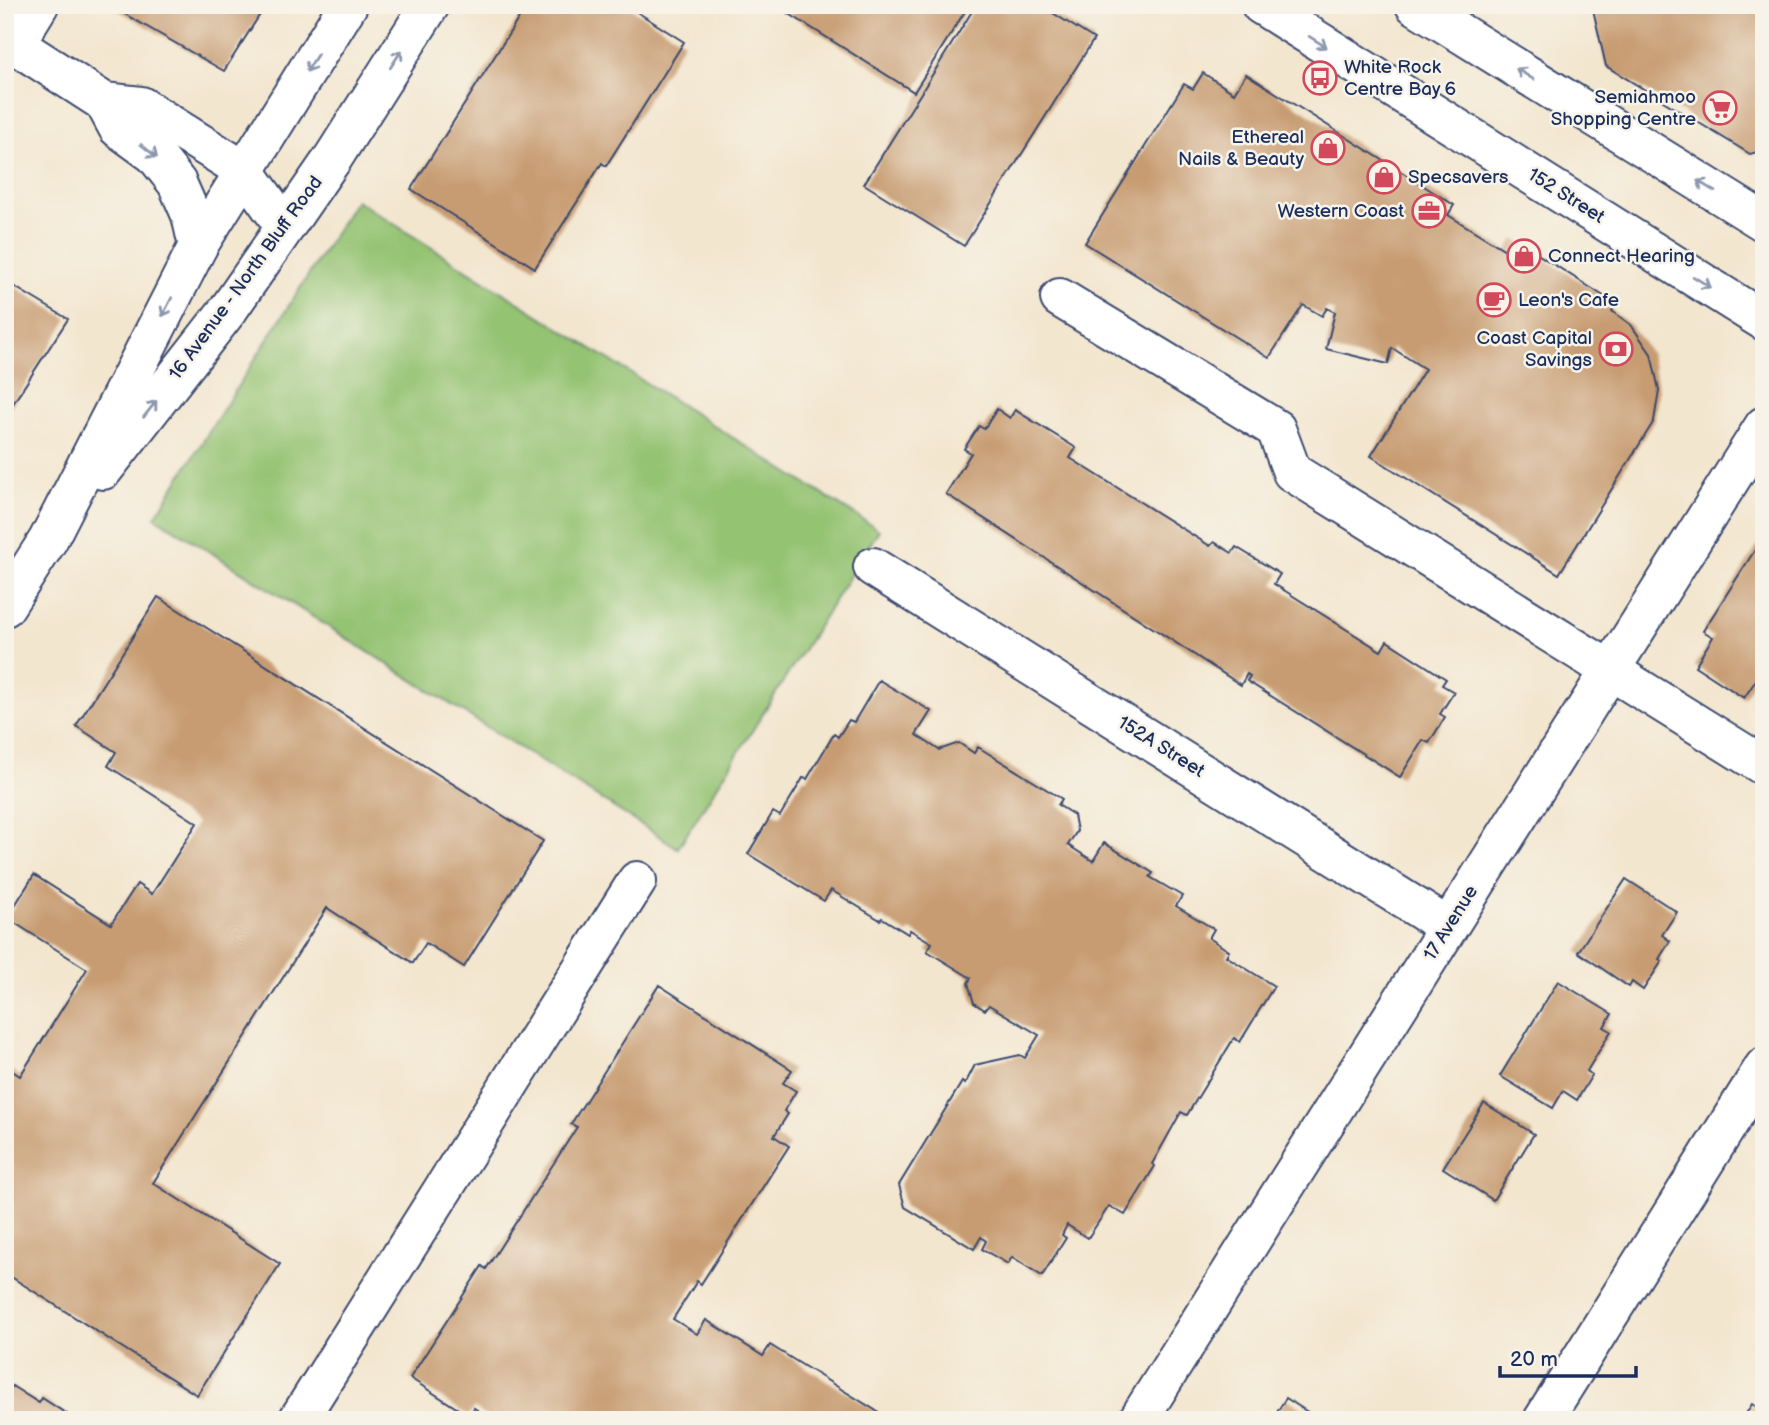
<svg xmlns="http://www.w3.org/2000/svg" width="1769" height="1425" font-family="'Balsamiq Sans',sans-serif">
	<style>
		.green { fill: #94c372; stroke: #587968; stroke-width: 2 }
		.building { fill: #c79c72 }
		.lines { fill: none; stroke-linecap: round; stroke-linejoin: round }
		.minor-casing { stroke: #3b4a6f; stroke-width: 42 }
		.major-casing { stroke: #3b4a6f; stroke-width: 42 }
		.minor { stroke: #fff; stroke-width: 38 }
		.major { stroke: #fff; stroke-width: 38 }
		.oneway { stroke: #8d97ae }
		.labels { text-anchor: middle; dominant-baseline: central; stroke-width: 5; stroke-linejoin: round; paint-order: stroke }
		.poi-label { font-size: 19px; fill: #1b2f5e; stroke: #f7f3e8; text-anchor: start }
		.street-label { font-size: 19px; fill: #1b2f5e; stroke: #f7f3e8 }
	</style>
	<rect width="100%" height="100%" fill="#f7f3e8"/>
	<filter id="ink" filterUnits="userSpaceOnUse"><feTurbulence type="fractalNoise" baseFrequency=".0143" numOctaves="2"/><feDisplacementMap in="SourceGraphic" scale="14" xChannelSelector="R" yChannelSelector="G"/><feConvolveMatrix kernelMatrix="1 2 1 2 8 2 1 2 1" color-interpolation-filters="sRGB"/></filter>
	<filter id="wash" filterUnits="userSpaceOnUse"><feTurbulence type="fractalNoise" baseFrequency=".00686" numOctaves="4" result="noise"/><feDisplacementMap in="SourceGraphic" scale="28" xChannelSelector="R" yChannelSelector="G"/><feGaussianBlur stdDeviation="1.57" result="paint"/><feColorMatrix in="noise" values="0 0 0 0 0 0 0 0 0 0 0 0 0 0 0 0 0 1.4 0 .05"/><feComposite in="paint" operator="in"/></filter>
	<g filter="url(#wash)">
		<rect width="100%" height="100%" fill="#f3e6cf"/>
		<!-- green -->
		<polygon class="green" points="356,200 879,530 678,848 155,517"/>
		<g id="blocks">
			<!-- building -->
			<g class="building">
				<polygon points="109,5 266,5 224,71"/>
				<polygon points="527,5 626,5 684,42 606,166 602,163 535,268 411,189"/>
				<polygon points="775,5 969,5 914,92"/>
				<polygon points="976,5 1040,5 1094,39 964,246 864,184"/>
				<polygon points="1592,5 1764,5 1761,13 1764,15 1764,150 1750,154 1606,66"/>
				<polygon points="1203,73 1234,93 1246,74 1454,205 1448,215 1507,251 1514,239 1616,304 1612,311 1631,325 1651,354 1659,390 1654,421 1559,574 1371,456 1425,369 1392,348 1388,364 1326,349 1335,312 1327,308 1322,316 1303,305 1269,358 1085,243 1184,84 1193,89"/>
				<polygon points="5,281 68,319 5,416"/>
				<polygon points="997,409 1010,418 1015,410 1076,448 1070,458 1210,546 1214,542 1232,553 1236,547 1280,574 1274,584 1381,651 1387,641 1446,679 1442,685 1454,692 1440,714 1445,717 1429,743 1423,740 1400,777 1247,681 1250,676 1247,674 1241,685 946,494 971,453 964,449 979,426 984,429"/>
				<polygon points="1764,536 1764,668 1744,698 1695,666 1713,637 1703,631"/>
				<polygon points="158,597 543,841 464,967 426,943 413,963 327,908 153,1183 280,1264 197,1395 5,1273 5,1066 20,1076 87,969 7,918 34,875 111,924 137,884 152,894 197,823 108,766 116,752 76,726"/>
				<polygon points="879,680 931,711 916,735 939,750 959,743 974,753 978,747 1062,799 1058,805 1074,815 1077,831 1068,845 1093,861 1104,843 1153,873 1150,877 1182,896 1176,906 1214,929 1209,938 1229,951 1226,956 1274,986 1240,1042 1234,1038 1187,1115 1181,1112 1152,1164 1155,1166 1125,1215 1109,1206 1088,1238 1067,1225 1062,1235 1066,1238 1042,1276 1012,1257 1008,1264 982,1249 986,1241 981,1237 974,1249 905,1207 899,1185 962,1082 965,1084 975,1065 1020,1055 1025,1058 1039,1035 989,1005 985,1010 974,1003 968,983 971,978 927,951 932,943 910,930 908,934 882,918 880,920 831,890 824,901 748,854 773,812 780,816 803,778 807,779 834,734 838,737 849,720 854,722"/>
				<polygon points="1626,879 1677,912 1662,935 1670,941 1659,959 1662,961 1643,990 1632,982 1629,987 1578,952"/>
				<polygon points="1558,981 1612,1014 1604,1027 1611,1031 1587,1071 1592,1075 1577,1100 1563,1091 1553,1108 1500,1076"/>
				<polygon points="659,985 792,1070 783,1083 796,1091 784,1111 788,1114 774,1136 789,1146 701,1284 697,1281 673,1319 697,1334 706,1320 763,1356 770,1345 891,1420 492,1420 474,1408 469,1416 410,1378 482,1266 486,1269 577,1127 571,1124"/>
				<polygon points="1484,1103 1534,1134 1493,1200 1443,1168"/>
				<polygon points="12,1386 39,1403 42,1398 76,1420 5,1420 5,1397"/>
				<polygon points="1286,1398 1320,1420 1272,1420"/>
				<polygon points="1752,1404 1764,1411 1764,1420 1742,1420"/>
			</g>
		</g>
	</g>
	<g filter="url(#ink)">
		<use href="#blocks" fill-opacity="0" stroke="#3b4a6f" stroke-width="2"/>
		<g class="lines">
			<defs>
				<g id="minor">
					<polyline points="5,38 104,102 141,106 245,171 285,227"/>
					<polyline points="15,44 39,5"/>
					<polyline points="104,102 118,128 155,155 177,183 191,215 198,246"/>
					<polyline points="1060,298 1276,429 1292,472 1764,766"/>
					<polyline points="873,567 1448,927"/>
					<polyline points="298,1420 637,881"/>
					<polyline points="1138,1420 1764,426"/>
					<polyline points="1543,1420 1764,1067"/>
				</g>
				<g id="major">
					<polyline points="1261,5 1764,321"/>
					<polyline points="1415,5 1764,222"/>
					<polyline points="103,470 228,310 333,158 430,5"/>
					<polyline points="5,607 48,540 198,246 348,5"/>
				</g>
			</defs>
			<!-- minor casing -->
			<use href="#minor" class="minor-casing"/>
			<!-- major casing -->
			<use href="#major" class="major-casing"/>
			<!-- minor -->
			<use href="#minor" class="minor"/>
			<!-- major -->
			<use href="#major" class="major"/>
		</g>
		<!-- one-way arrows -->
		<defs><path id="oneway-shaft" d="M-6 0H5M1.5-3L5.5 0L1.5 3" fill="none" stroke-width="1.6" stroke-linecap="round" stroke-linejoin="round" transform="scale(1.75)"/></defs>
		<g class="oneway">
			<use href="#oneway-shaft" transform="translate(1318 42) rotate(32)"/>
			<use href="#oneway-shaft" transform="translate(396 59) rotate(-57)"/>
			<use href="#oneway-shaft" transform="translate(312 63) rotate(122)"/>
			<use href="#oneway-shaft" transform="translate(1525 74) rotate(-148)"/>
			<use href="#oneway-shaft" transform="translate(149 151) rotate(39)"/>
			<use href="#oneway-shaft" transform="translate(1706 186) rotate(-148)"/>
			<use href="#oneway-shaft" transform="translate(1702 282) rotate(32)"/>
			<use href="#oneway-shaft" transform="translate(167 307) rotate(117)"/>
			<use href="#oneway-shaft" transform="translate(150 409) rotate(-52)"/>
		</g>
	</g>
	<!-- icons -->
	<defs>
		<symbol id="bus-ring" viewBox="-11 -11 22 22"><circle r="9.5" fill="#f7f3e8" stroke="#d1495b" stroke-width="1.5"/><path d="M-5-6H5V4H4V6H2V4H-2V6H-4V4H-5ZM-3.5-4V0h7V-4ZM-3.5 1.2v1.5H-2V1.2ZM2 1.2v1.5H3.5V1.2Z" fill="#d1495b"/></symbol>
		<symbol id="supermarket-ring" viewBox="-11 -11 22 22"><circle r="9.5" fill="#f7f3e8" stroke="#d1495b" stroke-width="1.5"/><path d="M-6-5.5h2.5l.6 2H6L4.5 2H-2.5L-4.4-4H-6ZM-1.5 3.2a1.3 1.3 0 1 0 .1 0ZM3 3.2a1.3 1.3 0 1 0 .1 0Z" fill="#d1495b"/></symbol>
		<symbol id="shop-ring" viewBox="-11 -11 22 22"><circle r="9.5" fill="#f7f3e8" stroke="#d1495b" stroke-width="1.5"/><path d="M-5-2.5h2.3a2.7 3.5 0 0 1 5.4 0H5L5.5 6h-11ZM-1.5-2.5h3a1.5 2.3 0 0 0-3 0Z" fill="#d1495b"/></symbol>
		<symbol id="office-ring" viewBox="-11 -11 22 22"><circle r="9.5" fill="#f7f3e8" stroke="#d1495b" stroke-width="1.5"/><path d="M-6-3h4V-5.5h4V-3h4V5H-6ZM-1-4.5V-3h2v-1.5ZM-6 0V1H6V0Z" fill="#d1495b"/></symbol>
		<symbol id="cafe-ring" viewBox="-11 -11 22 22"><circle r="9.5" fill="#f7f3e8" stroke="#d1495b" stroke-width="1.5"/><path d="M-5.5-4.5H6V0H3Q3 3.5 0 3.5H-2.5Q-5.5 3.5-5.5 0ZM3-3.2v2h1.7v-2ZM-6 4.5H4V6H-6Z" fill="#d1495b"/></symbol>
		<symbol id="bank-ring" viewBox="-11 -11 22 22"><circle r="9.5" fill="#f7f3e8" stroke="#d1495b" stroke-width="1.5"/><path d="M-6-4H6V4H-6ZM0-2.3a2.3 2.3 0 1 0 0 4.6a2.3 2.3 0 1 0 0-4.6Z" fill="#d1495b"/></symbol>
	</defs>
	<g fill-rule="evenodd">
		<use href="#bus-ring" x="1301" y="59" width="38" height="38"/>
		<use href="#supermarket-ring" x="1701" y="89" width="38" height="38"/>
		<use href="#shop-ring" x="1309" y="129" width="38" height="38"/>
		<use href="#shop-ring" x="1365" y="158" width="38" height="38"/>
		<use href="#office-ring" x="1410" y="192" width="38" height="38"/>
		<use href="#shop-ring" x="1505" y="237" width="38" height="38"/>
		<use href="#cafe-ring" x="1475" y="281" width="38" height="38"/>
		<use href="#bank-ring" x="1597" y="330" width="38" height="38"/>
	</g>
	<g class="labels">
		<!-- poi labels -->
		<g class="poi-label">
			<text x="1344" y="67">White Rock<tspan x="1344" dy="22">Centre Bay 6</tspan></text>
			<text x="1696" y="97" text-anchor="end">Semiahmoo<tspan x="1696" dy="22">Shopping Centre</tspan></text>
			<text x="1304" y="137" text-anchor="end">Ethereal<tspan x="1304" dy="22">Nails &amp; Beauty</tspan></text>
			<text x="1408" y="177">Specsavers</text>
			<text x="1404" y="211" text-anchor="end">Western Coast</text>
			<text x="1548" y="256">Connect Hearing</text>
			<text x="1518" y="300">Leon's Cafe</text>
			<text x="1592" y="338" text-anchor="end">Coast Capital<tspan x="1592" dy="22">Savings</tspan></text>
		</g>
		<!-- street labels -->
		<g class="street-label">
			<text transform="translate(1566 196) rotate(32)">152 Street</text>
			<text transform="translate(246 278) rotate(-54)">16 Avenue - North Bluff Road</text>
			<text transform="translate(1161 747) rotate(32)">152A Street</text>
			<text transform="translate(1451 923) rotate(-58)">17 Avenue</text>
		</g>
	</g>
	<!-- margin -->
	<rect width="1769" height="1425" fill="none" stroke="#f7f3e8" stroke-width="28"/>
	<!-- scale -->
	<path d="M1500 1366v10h136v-10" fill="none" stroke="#1b2f5e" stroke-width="3.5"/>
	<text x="1510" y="1366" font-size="21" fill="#1b2f5e" stroke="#f7f3e8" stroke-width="5" paint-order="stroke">20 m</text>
</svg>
